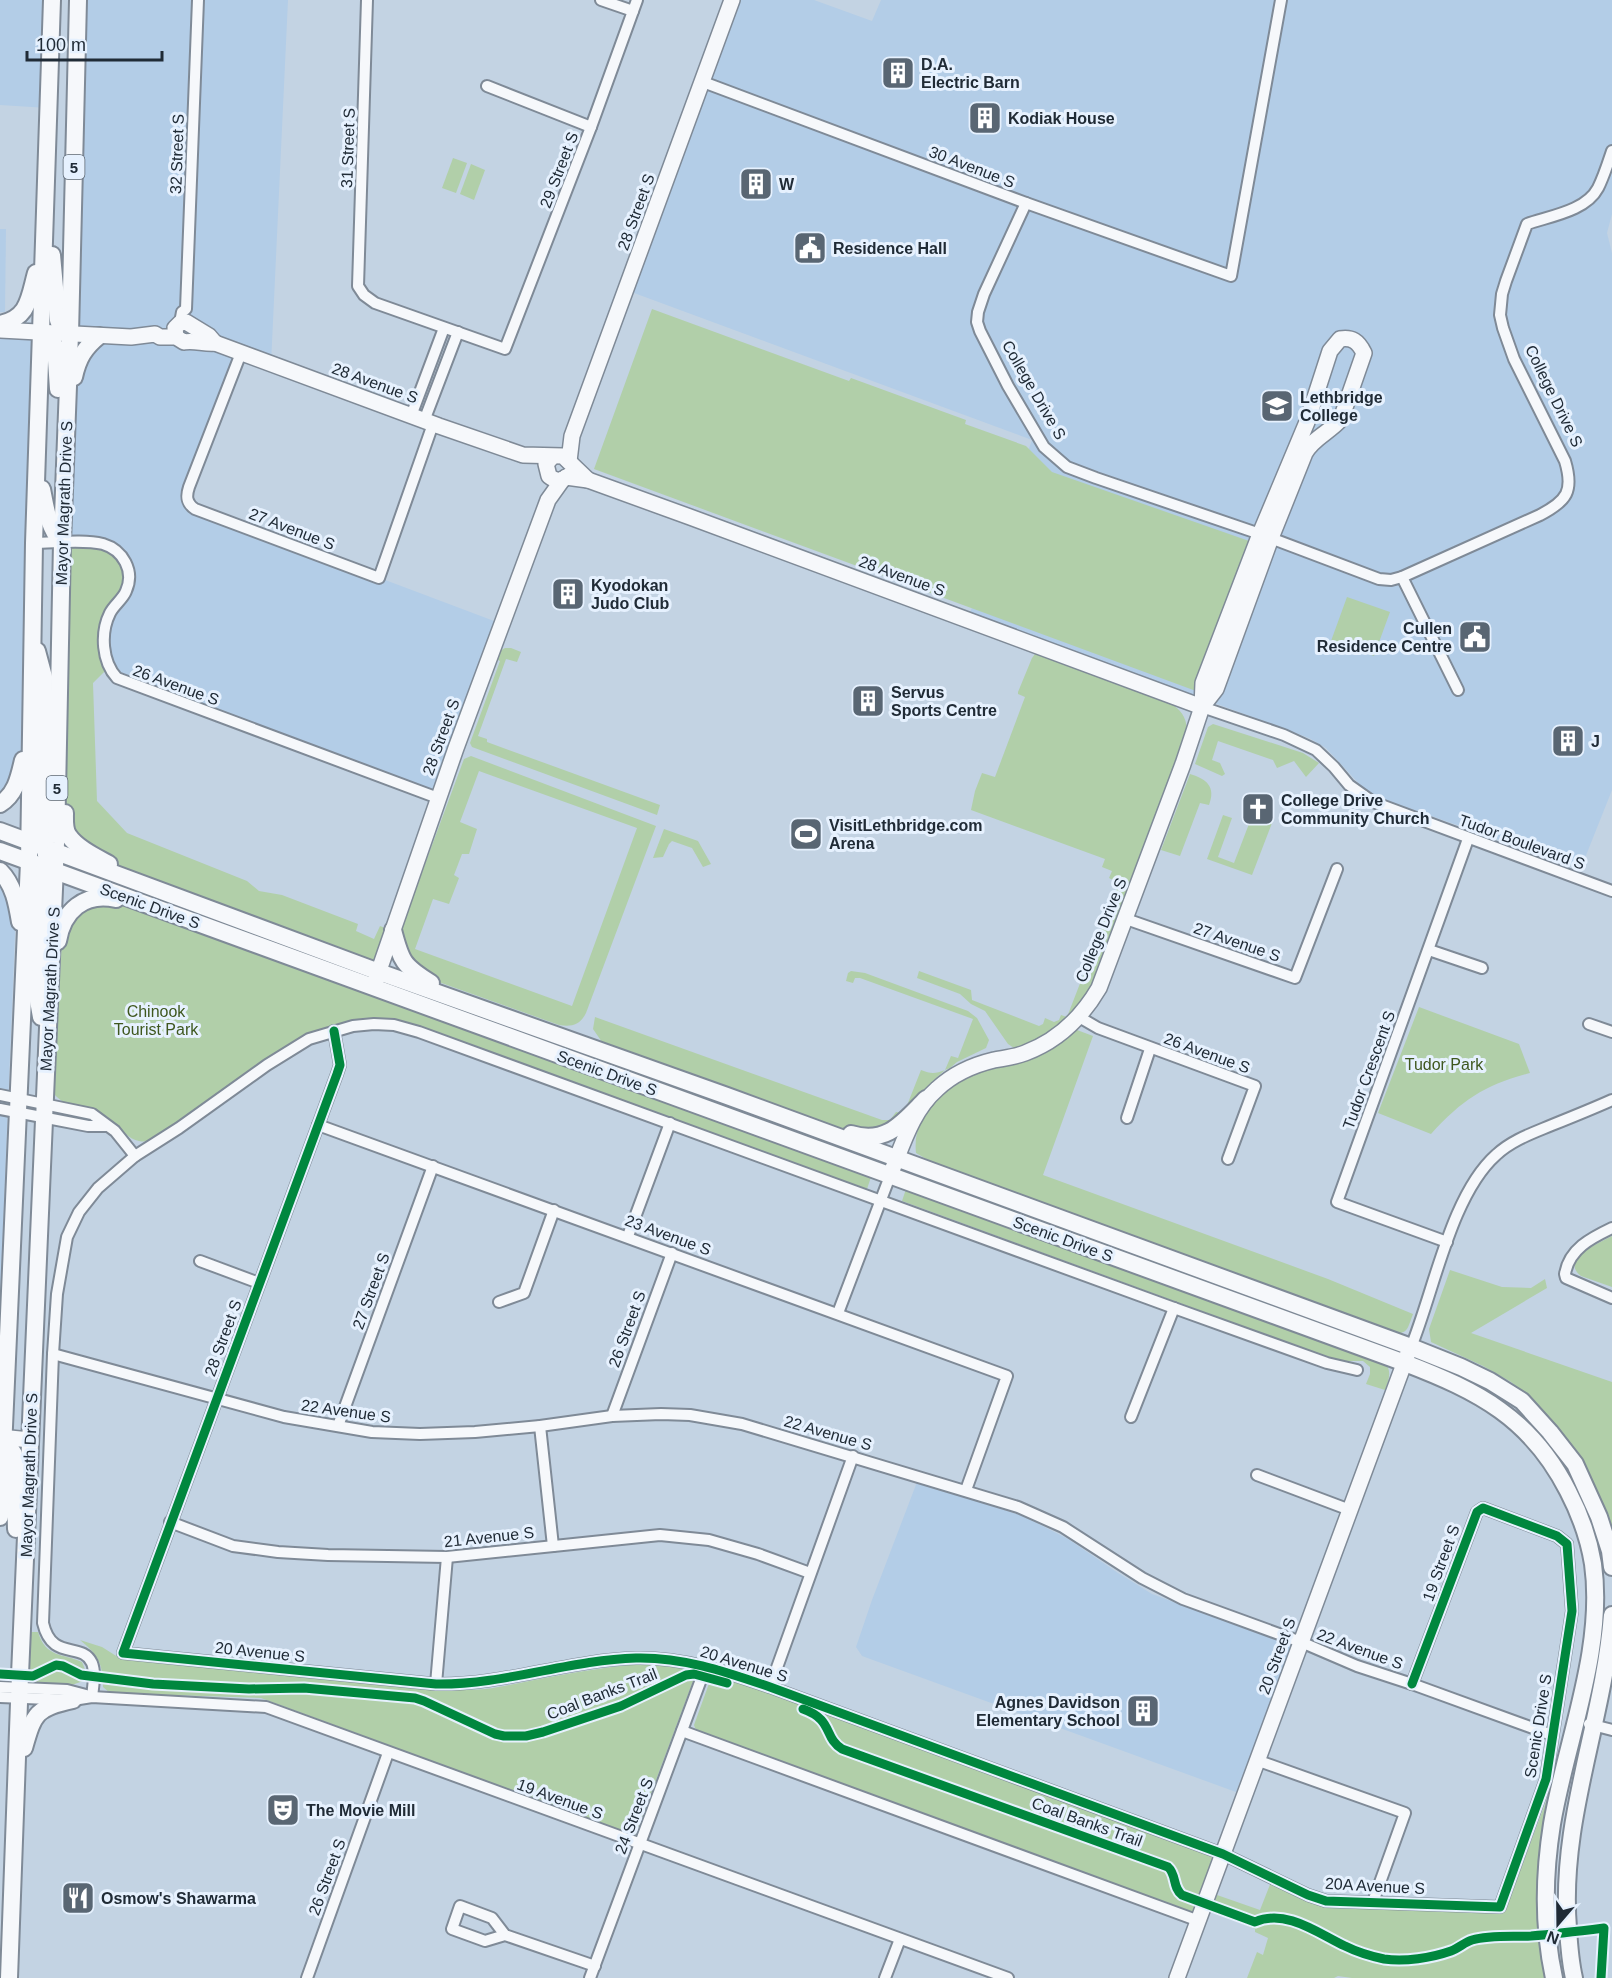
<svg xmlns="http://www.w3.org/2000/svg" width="1612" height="1978" font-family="Arial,sans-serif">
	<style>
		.built { fill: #b3cde7 }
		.green { fill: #b1cfa9; fill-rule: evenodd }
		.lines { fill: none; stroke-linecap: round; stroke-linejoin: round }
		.street-casing { stroke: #7f8a97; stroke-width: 14 }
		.secondary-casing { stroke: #7f8a97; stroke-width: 18 }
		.primary-casing { stroke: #7f8a97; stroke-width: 20 }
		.street { stroke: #f6f8fb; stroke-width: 10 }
		.secondary { stroke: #f6f8fb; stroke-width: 15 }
		.primary { stroke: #f6f8fb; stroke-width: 16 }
		.cycleway-casing { stroke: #e6f1fe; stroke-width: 13 }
		.cycleway { stroke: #00873e; stroke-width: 9 }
		.labels { text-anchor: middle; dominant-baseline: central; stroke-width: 6; stroke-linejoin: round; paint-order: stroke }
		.shield { fill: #e6f1fe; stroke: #5b6672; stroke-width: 1.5 }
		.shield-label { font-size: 15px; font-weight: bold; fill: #202b36 }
		.poi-label { font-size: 16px; font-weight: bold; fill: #202b36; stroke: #e6f1fe; text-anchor: start }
		.street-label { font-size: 16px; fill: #202b36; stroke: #e6f1fe }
		.park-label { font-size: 16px; fill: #3e571e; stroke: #e6f1fe }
	</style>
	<rect width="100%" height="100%" fill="#c3d3e3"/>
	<!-- built -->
	<g class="built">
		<polygon points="0,0 52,0 48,108 0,105"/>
		<polygon points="79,0 288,0 271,364 241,353 188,503 287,543 502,624 438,798 117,678 62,543"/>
		<polygon points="732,0 814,0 872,21 881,0 1612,0 1612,214 1607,233 1612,253 1612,790 1581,868 1388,801 1364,789 1326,748 1309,738 970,613 1032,440 626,290"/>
		<polygon points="0,229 6,229 5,312 0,312"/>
		<polygon points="0,330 41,333 31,721 15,787 0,799"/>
		<polygon points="0,871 12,888 15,933 0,1299"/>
		<polygon points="917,1482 1023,1516 1068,1539 1118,1573 1152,1594 1293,1646 1236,1792 862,1656 856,1647 872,1600"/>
	</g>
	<!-- green -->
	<g class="green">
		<polygon points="453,158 467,163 456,193 442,188"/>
		<polygon points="471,164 485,170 474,200 460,194"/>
		<polygon points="652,309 849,381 851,378 966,420 965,424 1026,446 1052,472 1252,542 1196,691 594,469"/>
		<polygon points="62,543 115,550 129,580 111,611 107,669 93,683 97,801 127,833 247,881 259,891 282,895 358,924 356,931 374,939 380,926 393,931 379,972 118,869 78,845 64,805"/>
		<polygon points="1347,597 1390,612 1374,656 1331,641"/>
		<polygon points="505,648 511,648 521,652 517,662 506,659 478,736 487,739 487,742 660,805 657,815 472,747 470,743 500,661 496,659 498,652"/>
		<path d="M1042,653L1170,703C1181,710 1186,716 1187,730L1099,977L1070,1020L1024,1048H1014L1008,1044L985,1011L971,1004L960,994L917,978L919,971L971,990L972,1000L1039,1026L1043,1024L1045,1018L1054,1022L1059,1020L1061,1015L1067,1017L1119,883L1109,878L1112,871L1102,867L1105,859L971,810L975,791L982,773L995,777L1025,697L1018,694V692L1032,658L1035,654Z"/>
		<polygon points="1213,724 1303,753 1319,763 1306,777 1294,761 1277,768 1273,760 1218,741 1212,760 1220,763 1225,774 1222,776 1195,764 1208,727"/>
		<path d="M471,756L656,826L586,1013C580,1025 572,1027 559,1025L433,980L420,974L403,947L402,929L405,918L464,759ZM479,771L637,828L572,1006L415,949L433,899L449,904L459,878L454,875L462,854H469L477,829L460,822Z"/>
		<path d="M1190,774C1207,779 1216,787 1209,805L1200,803L1180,856L1161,850Z"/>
		<polygon points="1223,815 1232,818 1218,857 1234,863 1252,816 1272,823 1252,875 1207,859"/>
		<polygon points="664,829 698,841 711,864 703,867 692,848 672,841 669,844 663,857 653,858"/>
		<path d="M113,901L872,1174L867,1189L434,1031C384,1014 355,1017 306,1036L161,1134C153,1139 148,1143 139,1141C124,1138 115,1120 101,1113C83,1105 68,1110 54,1094L62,937L79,909Z"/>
		<path d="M851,971L865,973L968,1011L977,1018L989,1040L986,1048L957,1062L950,1068L945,1070C935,1079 926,1087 918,1097C896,1122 890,1140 852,1132L602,1042L593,1029L595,1017L882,1120H890L896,1112L904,1113L921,1070C931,1074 935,1074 945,1070L951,1056L958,1058L973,1019L860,978H855L853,983L846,981L848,973Z"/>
		<path d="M1419,1007L1519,1044L1530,1073C1485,1085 1463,1099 1431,1134L1378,1113Z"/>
		<path d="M1077,1030L1093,1036L1043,1175L1328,1279L1413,1314C1407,1330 1408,1335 1389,1333L928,1160L916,1153C911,1111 952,1079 988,1068C1004,1063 1022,1061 1038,1055C1051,1049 1065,1038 1077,1030Z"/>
		<path d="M907,1186L1385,1362C1392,1372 1389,1379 1385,1390L1366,1384L1370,1374V1367L1363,1361H1340L1329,1358L902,1201Z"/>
		<path d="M1612,1236V1287L1581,1276C1559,1259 1599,1243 1612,1236Z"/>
		<polygon points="1450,1270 1502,1287 1531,1288 1545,1279 1547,1288 1471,1333 1612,1382 1612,1538 1581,1460 1536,1402 1511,1382 1483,1366 1431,1342 1429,1329"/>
		<path d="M31,1632H38C46,1658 62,1653 82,1662L86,1672L83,1681L72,1685L39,1684C33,1681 30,1677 28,1669Z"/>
		<path d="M80,1640L102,1647L121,1659L451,1690C465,1690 479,1690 493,1688C535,1681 658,1651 694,1670L695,1676L635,1836L261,1698L110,1693L103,1687C103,1663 98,1655 80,1640Z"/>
		<polygon points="720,1674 1214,1856 1193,1912 699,1731 695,1728 694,1725 711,1678 715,1675"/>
		<polygon points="1551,1788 1549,1978 1352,1978 1338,1976 1334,1978 1247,1978 1257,1952 1263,1955 1268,1938 1255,1932 1255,1929 1211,1911 1217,1895 1260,1910 1271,1882 1327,1908 1500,1912 1506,1908"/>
	</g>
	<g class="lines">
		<defs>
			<g id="street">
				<polyline points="367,0 358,286 364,295 375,303 505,349 591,127 637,0"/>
				<polyline points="601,0 633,11"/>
				<polyline points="703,82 1026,203 1231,276 1281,0"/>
				<polyline points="487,86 591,127"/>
				<path d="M1026,203L984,294L978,312L977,322L980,331L1008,386L1044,447L1067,467L1096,478L1260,534L1379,579L1391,580L1402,577L1540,515C1567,501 1574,491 1565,461L1514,359L1503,328L1500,315L1502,294L1506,281L1527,224C1550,216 1586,211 1598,188C1604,176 1608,163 1612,151"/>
				<polyline points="180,323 182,312 186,309 198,0"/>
				<path d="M241,353L189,487C186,496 186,503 195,509L379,578L433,424"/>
				<polyline points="411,416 444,328"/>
				<polyline points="424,421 458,332"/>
				<path d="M34,543C54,543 83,539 103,544C123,550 135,571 126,591C123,599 114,605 110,613C100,633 102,662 117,678L438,798"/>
				<polyline points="1402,577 1458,690"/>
				<polyline points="1202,707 1284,735 1316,750 1334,767 1349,785 1373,802 1612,891"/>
				<polyline points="1126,919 1295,978 1337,869"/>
				<polyline points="1429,950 1482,968"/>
				<polyline points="1079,1017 1098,1028 1255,1086 1228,1159"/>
				<polyline points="1589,1024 1612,1032"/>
				<path d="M334,1031L340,1065L337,1074L123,1653L436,1684C504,1685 569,1660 636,1658C684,1657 726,1672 770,1687L1223,1854L1308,1895L1326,1901L1500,1907L1546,1779L1572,1611L1567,1544L1557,1536L1483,1508L1477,1512L1412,1684"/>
				<polyline points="0,1095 92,1114 115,1131 135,1156"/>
				<polyline points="0,1109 88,1126 106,1126"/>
				<polyline points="1127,1118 1150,1049"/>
				<polyline points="318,1125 1007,1376 966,1490"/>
				<path d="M1612,1228C1591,1238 1569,1249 1565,1274L1566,1278L1612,1298"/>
				<polyline points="628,1236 670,1123"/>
				<polyline points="1447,1242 1337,1202 1468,839"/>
				<polyline points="200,1261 259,1283"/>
				<polyline points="499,1302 524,1293 554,1210"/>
				<polyline points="838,1313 890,1176"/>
				<path d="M1411,1347C1434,1291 1451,1195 1496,1155C1512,1140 1533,1133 1552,1125C1572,1117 1592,1109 1612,1100"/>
				<polyline points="53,1354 284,1417 372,1432 420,1434 475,1432 540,1426 612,1416 661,1414 690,1415 742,1424 1018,1507 1063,1527 1142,1578 1183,1599 1301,1642 1357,1666 1412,1684 1552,1735"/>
				<polyline points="612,1416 672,1253"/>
				<polyline points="1131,1417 1174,1308"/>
				<polyline points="338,1426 433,1166"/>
				<polyline points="540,1426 553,1546"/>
				<polyline points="1257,1475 1350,1510"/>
				<polyline points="170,1522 233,1546 278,1552 328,1555 447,1557 660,1535 709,1540 758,1554 810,1573"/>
				<polyline points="436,1684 447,1557"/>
				<polyline points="0,1687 67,1690 86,1695"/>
				<polyline points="770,1687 853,1456"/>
				<polyline points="0,1697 73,1700 92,1697 266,1707 1008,1978"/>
				<path d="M92,1697C93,1687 96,1673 92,1663C82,1641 52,1662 43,1623L53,1354L57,1294L67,1237L79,1212L98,1188L135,1156L179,1128L267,1065L309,1039L353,1026L374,1024L394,1025L419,1032L1174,1308L1327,1363L1357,1370"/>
				<polyline points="1589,1724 1612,1730"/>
				<polyline points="682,1731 1199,1921"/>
				<polyline points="1259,1761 1405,1813 1373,1902"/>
				<polyline points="505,1935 485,1941 452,1929 460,1906 492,1918 505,1935 595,1966"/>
				<polyline points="307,1978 388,1753"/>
				<polyline points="590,1978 706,1666"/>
				<polyline points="885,1978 900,1939"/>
			</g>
			<g id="secondary">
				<path d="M0,330L131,337L155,334L160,337H176L184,342C194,340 204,344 215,343L439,426L523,455L563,456L588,480"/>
				<polyline points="176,337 175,328 180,323 186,322 209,336 215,343"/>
				<path d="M552,457L546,464L549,476C555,481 561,482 568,476"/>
				<polyline points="569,461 572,436 732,0"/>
				<polyline points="566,477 588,480 690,517 1202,707"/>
				<polyline points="375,982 456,748 548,500 563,479"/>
				<path d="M893,1168C904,1140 914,1109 937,1089C953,1074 973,1065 994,1060C1004,1058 1015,1057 1025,1053C1057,1041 1082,1017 1099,988L1183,764L1202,707L1203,683L1260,534L1307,422L1330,351L1340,339C1352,337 1358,341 1364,353L1341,419C1330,432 1313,438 1305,453L1271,538L1216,689L1202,707"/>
				<polyline points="0,1437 30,1440"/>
				<polyline points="1177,1978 1408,1353"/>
			</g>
			<g id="primary">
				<polyline points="52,255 58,320 61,328 70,334"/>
				<path d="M0,324C29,318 29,298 36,273"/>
				<polyline points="41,333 52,340 55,346 58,389"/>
				<path d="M74,377C78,359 84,348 99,336"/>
				<path d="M42,489C46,509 48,527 62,543"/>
				<polyline points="37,651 44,677 43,837 46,855"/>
				<path d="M0,804C16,794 19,777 23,760"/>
				<path d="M65,813C65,820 64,830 69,836C77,848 96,857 109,864"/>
				<polyline points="0,831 379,972 727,1096 1411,1347 1461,1367 1490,1381 1522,1401 1550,1432 1575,1464 1599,1517 1610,1551 1612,1567"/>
				<path d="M0,851L1405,1363C1478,1391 1531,1418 1568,1491C1580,1514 1589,1539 1593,1564C1605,1649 1566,1741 1552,1824C1544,1874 1543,1928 1554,1978"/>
				<polyline points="40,867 36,989 41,1017"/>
				<path d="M0,871C14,885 17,904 20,922"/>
				<path d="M393,930C401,961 403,966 431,983"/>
				<path d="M58,941C63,911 84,892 116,899"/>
				<path d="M851,1134C887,1145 903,1122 926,1099"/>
				<polyline points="7,1443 14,1454 16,1529"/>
				<polyline points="0,1517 29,862 34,543 52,0"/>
				<path d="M24,1748C34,1713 36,1708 73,1700"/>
				<polyline points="9,1978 20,1675 56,843 62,543 70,334 78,0"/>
				<path d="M1574,1978C1570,1961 1569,1945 1568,1928C1559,1821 1604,1720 1612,1615"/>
			</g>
		</defs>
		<!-- street casing -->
		<use href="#street" class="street-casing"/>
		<!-- secondary casing -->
		<use href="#secondary" class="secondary-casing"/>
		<!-- primary casing -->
		<use href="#primary" class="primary-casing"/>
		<!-- street -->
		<use href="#street" class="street"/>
		<!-- secondary -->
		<use href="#secondary" class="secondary"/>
		<!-- primary -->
		<use href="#primary" class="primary"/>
		<defs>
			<g id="cycleway">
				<path d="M334,1031L340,1065L337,1074L123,1653L436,1684C504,1685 569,1660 636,1658C684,1657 726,1672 770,1687L1223,1854L1308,1895L1326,1901L1500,1907L1546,1779L1572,1611L1567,1544L1557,1536L1483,1508L1477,1512L1412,1684"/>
				<polyline points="0,1674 33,1676 56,1665 63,1666 81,1675 153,1684 249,1689 304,1688 415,1698 424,1701 495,1734 504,1736 526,1736 543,1732 621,1706 686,1675 694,1674 727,1683"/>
				<path d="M803,1709C834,1720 823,1737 842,1749L1168,1867C1177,1875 1172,1887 1182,1895L1255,1922C1286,1908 1319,1934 1345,1946C1357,1952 1370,1956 1384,1959C1405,1962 1431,1958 1451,1951C1459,1948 1465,1942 1472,1940C1490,1935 1512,1937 1531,1936C1555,1934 1580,1931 1604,1928L1601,1978"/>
			</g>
		</defs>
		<!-- cycleway casing -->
		<use href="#cycleway" class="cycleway-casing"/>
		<!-- cycleway -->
		<use href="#cycleway" class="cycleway"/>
	</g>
	<!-- icons -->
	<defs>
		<symbol id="building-square" viewBox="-11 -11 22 22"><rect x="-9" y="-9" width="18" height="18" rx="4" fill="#596673" stroke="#e6f1fe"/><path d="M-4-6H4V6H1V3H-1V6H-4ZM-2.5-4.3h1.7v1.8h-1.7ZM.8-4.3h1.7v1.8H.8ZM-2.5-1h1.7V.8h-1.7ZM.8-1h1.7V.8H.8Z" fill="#fff"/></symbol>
		<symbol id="civic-square" viewBox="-11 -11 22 22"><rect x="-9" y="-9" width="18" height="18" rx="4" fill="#596673" stroke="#e6f1fe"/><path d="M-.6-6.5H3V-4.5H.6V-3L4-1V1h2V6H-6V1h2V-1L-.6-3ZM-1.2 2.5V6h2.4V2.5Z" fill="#fff"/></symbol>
		<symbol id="university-square" viewBox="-11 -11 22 22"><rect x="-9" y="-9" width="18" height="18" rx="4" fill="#596673" stroke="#e6f1fe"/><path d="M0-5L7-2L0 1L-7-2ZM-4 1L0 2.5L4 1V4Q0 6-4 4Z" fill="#fff"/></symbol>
		<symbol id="church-square" viewBox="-11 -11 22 22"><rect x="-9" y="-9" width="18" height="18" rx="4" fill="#596673" stroke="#e6f1fe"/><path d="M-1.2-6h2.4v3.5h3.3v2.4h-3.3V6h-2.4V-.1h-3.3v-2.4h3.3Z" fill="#fff"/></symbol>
		<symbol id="stadium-square" viewBox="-11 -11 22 22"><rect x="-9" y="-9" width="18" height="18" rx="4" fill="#596673" stroke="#e6f1fe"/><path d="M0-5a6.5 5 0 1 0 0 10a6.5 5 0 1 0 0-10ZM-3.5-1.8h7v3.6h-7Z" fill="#fff"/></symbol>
		<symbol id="theatre-square" viewBox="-11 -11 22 22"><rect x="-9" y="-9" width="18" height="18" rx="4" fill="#596673" stroke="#e6f1fe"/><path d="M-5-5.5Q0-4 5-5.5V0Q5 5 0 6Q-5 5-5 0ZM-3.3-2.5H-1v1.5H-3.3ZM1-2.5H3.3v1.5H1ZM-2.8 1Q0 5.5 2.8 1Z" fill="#fff"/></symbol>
		<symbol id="restaurant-square" viewBox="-11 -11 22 22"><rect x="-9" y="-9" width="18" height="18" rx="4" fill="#596673" stroke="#e6f1fe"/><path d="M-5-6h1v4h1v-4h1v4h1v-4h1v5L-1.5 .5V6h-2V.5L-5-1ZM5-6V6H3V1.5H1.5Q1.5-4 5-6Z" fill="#fff"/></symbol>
	</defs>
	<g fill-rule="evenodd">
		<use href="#building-square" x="879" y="54" width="38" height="38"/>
		<use href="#building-square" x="966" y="99" width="38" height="38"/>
		<use href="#building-square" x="737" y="165" width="38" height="38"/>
		<use href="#civic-square" x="791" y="229" width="38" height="38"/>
		<use href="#university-square" x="1258" y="387" width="38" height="38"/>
		<use href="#building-square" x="549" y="575" width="38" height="38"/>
		<use href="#civic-square" x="1456" y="618" width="38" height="38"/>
		<use href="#building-square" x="849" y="682" width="38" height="38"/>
		<use href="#building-square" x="1549" y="722" width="38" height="38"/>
		<use href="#church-square" x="1239" y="790" width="38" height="38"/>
		<use href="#stadium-square" x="787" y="815" width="38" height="38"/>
		<use href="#building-square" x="1124" y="1692" width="38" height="38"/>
		<use href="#theatre-square" x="264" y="1791" width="38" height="38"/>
		<use href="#restaurant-square" x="59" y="1879" width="38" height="38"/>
	</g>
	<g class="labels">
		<!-- shield labels -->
		<g class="shield">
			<rect x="63.5" y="155" width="21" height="24" rx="4.5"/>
			<rect x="46.5" y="776" width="21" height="24" rx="4.5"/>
		</g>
		<g class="shield-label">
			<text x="74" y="167">5</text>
			<text x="57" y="788">5</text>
		</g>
		<!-- poi labels -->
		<g class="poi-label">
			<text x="921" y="64">D.A.<tspan x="921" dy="18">Electric Barn</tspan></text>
			<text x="1008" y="118">Kodiak House</text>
			<text x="779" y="184">W</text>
			<text x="833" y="248">Residence Hall</text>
			<text x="1300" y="397">Lethbridge<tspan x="1300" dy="18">College</tspan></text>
			<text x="591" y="585">Kyodokan<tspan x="591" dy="18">Judo Club</tspan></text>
			<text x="1452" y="628" text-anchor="end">Cullen<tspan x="1452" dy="18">Residence Centre</tspan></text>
			<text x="891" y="692">Servus<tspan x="891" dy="18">Sports Centre</tspan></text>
			<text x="1591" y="741">J</text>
			<text x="1281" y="800">College Drive<tspan x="1281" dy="18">Community Church</tspan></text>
			<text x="829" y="825">VisitLethbridge.com<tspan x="829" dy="18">Arena</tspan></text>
			<text x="1120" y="1702" text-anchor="end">Agnes Davidson<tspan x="1120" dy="18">Elementary School</tspan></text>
			<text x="306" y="1810">The Movie Mill</text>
			<text x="101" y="1898">Osmow's Shawarma</text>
		</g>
		<!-- street labels -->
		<g class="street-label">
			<text transform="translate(348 148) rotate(-88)">31 Street S</text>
			<text transform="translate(177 154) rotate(-88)">32 Street S</text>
			<text transform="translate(972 167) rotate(21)">30 Avenue S</text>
			<text transform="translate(559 170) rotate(-69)">29 Street S</text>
			<text transform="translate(636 212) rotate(-70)">28 Street S</text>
			<text transform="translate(375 383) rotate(20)">28 Avenue S</text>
			<text transform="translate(1034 390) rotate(60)">College Drive S</text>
			<text transform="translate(1554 396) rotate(64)">College Drive S</text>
			<text transform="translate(64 503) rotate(-88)">Mayor Magrath Drive S</text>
			<text transform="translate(292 529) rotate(21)">27 Avenue S</text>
			<text transform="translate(902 576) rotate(20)">28 Avenue S</text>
			<text transform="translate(176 685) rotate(20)">26 Avenue S</text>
			<text transform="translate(441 737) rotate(-70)">28 Street S</text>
			<text transform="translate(1522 842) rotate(20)">Tudor Boulevard S</text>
			<text transform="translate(150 906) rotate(20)">Scenic Drive S</text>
			<text transform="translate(1101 930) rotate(-68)">College Drive S</text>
			<text transform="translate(1237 942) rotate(19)">27 Avenue S</text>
			<text transform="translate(50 989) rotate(-87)">Mayor Magrath Drive S</text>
			<text transform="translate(1207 1053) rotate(20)">26 Avenue S</text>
			<text transform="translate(1369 1070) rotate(-70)">Tudor Crescent S</text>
			<text transform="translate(607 1073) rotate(20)">Scenic Drive S</text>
			<text transform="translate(668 1235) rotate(20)">23 Avenue S</text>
			<text transform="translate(1063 1239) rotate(20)">Scenic Drive S</text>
			<text transform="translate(371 1291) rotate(-70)">27 Street S</text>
			<text transform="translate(627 1329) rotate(-70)">26 Street S</text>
			<text transform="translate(223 1338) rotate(-70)">28 Street S</text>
			<text transform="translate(346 1411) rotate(8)">22 Avenue S</text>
			<text transform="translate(828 1433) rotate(16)">22 Avenue S</text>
			<text transform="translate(29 1475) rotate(-88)">Mayor Magrath Drive S</text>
			<text transform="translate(489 1537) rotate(-6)">21 Avenue S</text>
			<text transform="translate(1441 1563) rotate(-70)">19 Street S</text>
			<text transform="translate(1360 1649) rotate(20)">22 Avenue S</text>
			<text transform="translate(260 1652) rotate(6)">20 Avenue S</text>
			<text transform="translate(1277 1656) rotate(-70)">20 Street S</text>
			<text transform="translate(744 1664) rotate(17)">20 Avenue S</text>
			<text transform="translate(602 1694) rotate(-21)">Coal Banks Trail</text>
			<text transform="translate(1538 1726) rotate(-81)">Scenic Drive S</text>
			<text transform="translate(560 1799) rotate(20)">19 Avenue S</text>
			<text transform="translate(634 1816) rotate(-69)">24 Street S</text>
			<text transform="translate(1087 1822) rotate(20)">Coal Banks Trail</text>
			<text transform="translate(327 1877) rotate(-70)">26 Street S</text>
			<text transform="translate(1375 1886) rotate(3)">20A Avenue S</text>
		</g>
		<!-- park labels -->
		<g class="park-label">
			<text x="156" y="1011">Chinook<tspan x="156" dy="18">Tourist Park</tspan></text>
			<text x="1444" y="1064">Tudor Park</text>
		</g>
	</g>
	<!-- north arrow -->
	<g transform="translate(1558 1924) rotate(200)" stroke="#e6f1fe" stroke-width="4.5" paint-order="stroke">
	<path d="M0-4.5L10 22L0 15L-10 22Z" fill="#202b36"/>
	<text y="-9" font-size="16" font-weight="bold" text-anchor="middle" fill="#202b36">N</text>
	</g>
	<!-- scale -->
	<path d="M27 51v9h135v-9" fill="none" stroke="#202b36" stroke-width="3"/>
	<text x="36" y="51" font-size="18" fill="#202b36" stroke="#e6f1fe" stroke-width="4.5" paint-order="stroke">100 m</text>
</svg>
